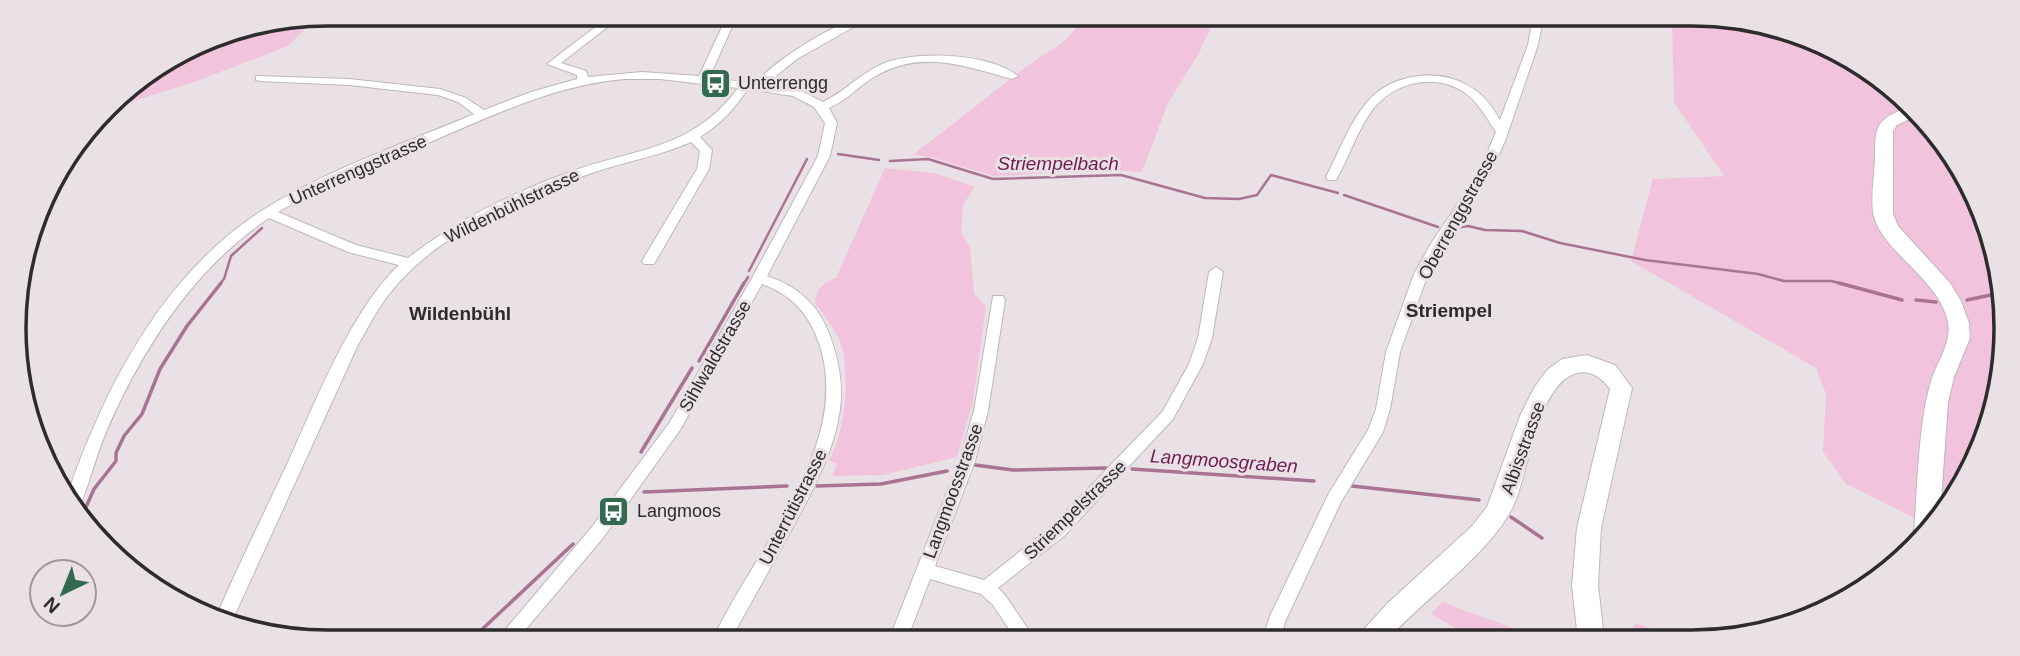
<svg xmlns="http://www.w3.org/2000/svg" width="2020" height="656" font-family="Helvetica,sans-serif">
	<style>
		.green { fill: #f2c3dc }
		.lines { fill: none; stroke-linecap: round; stroke-linejoin: round }
		.stream-far1 { stroke: #a97492; stroke-width: 2.5 }
		.stream { stroke: #a97492; stroke-width: 3.5 }
		.minor-casing { stroke: #bfb7bb; stroke-width: 2 }
		.secondary-casing { stroke: #bfb7bb; stroke-width: 2 }
		.minor { fill: #fff; fill-rule: evenodd }
		.secondary { fill: #fff; fill-rule: evenodd }
		.labels { text-anchor: middle; dominant-baseline: central; stroke-width: 6; stroke-linejoin: round; paint-order: stroke }
		.poi-label { font-size: 18px; fill: #2d2b2c; stroke: #e9e1e5; text-anchor: start }
		.street-label { font-size: 18px; fill: #2d2b2c; stroke: #e9e1e5 }
		.water-label { font-size: 19px; font-style: italic; fill: #701b52; stroke: #e9e1e5 }
		.neighbourhood-label { font-size: 19px; font-weight: bold; fill: #2d2b2c; stroke: #e9e1e5 }
		.rim { fill: none; stroke: #2d2b2c; stroke-width: 3.5 }
	</style>
	<rect width="100%" height="100%" fill="#e9e1e5"/>
	<!-- green -->
	<g class="green">
		<polygon points="328,14 378,14 346,27 314,20 288,46 197,81 108,109 121,92 208,38"/>
		<polygon points="1085,17 1215,18 1199,53 1168,103 1142,172 1100,170 994,176 930,157 913,155 1027,66 1066,40"/>
		<polygon points="1672,20 1733,22 1779,31 1867,67 1953,154 1960,169 1962,197 1979,215 2000,267 2000,390 1964,485 1930,526 1846,484 1823,452 1826,394 1816,368 1631,261 1653,179 1724,176 1674,102"/>
		<path d="M885,168L934,173L975,187L963,205L961,232L970,247L974,294L986,306L973,402L957,457L883,475L832,476L837,464L829,460C845,432 849,382 843,351C840,334 825,317 815,303C816,289 823,282 836,278Z"/>
		<polygon points="1442,602 1542,639 1475,639 1431,614"/>
		<polygon points="1635,623 1682,639 1617,639 1631,632"/>
	</g>
	<g class="lines">
		<!-- stream-far1 -->
		<g class="stream-far1">
			<polyline points="838,154 879,160"/>
			<polyline points="890,161 928,159 993,179 1121,175 1205,198 1239,199 1257,195 1271,175 1338,193"/>
			<polyline points="1344,195 1438,227"/>
			<polyline points="1456,228 1468,226 1485,230 1522,231 1560,243 1645,260 1758,274 1784,281 1831,281 1846,285"/>
			<polyline points="749,271 807,159"/>
			<polyline points="219,285 224,279 231,256 262,228"/>
			<polyline points="743,285 748,277"/>
		</g>
		<!-- stream -->
		<g class="stream">
			<polyline points="1839,283 1902,300"/>
			<polyline points="1916,300 1936,302"/>
			<polyline points="1967,300 2000,293"/>
			<polyline points="699,361 744,283"/>
			<polyline points="641,452 692,368"/>
			<polyline points="975,465 1013,470 1106,468"/>
			<polyline points="1132,469 1314,481"/>
			<polyline points="817,486 881,484 947,471"/>
			<polyline points="1352,486 1479,500"/>
			<polyline points="644,492 787,486"/>
			<polyline points="1511,517 1542,538"/>
			<polyline points="85,520 86,507 94,489 116,461 116,453 124,436 142,414 160,369 187,326 221,283"/>
			<polyline points="475,636 573,544"/>
		</g>
		<defs>
			<g id="minor">
				<path d="M611,15H623L561,63L586,71L588,77L642,72L699,76L722,27L714,16H724L732,27L709,78L755,83C776,60 842,16 873,16L797,59L766,84L801,91L823,102C844,92 860,74 882,64C915,50 990,53 1018,76L1012,79C964,66 921,49 874,77C858,87 846,101 829,108L837,123L830,156L767,276C798,286 819,305 830,336C839,360 843,384 840,410C834,452 812,492 792,529C772,565 752,601 732,637H714C754,549 854,446 819,343C809,314 792,295 762,284L680,430L603,538L520,636H500L591,528L670,422L752,278L818,156L825,123L814,107L793,96L748,89C734,109 721,124 700,137L712,150L709,169L654,264H644L642,261L697,169L700,151L691,142C660,156 627,161 595,172C530,193 447,230 401,280C382,300 370,323 357,347L232,621L217,615C239,563 265,512 289,460C316,400 352,309 399,265L348,252L269,218C193,269 142,349 106,432C95,458 89,487 77,512L66,499C104,387 165,268 271,205C334,167 406,143 474,114L458,102L438,95L349,85L260,81L256,80V76L349,79L440,89L466,98L484,110L531,92L577,79V75L547,64ZM624,79H660L738,88C691,152 632,148 564,174C508,195 455,221 408,258L356,245L278,212C326,184 377,165 428,143C492,116 554,85 624,79Z"/>
				<path d="M1527,19H1537L1541,29L1538,45L1505,141L1491,172L1443,247L1428,274L1400,352L1390,409L1383,432L1341,502L1285,622L1281,638H1263L1270,616L1329,493L1368,430L1376,409L1386,352L1414,274L1432,242L1479,172L1496,132C1486,117 1478,101 1462,91C1431,72 1391,84 1371,112C1356,133 1349,158 1336,180H1328L1326,177C1339,152 1349,123 1368,101C1392,73 1441,67 1472,88C1485,96 1493,108 1500,120L1528,45L1531,29Z"/>
				<polygon points="1216,267 1223,272 1212,338 1203,364 1173,419 1064,536 998,588 1005,595 1034,638 1015,638 993,605 981,594 930,579 908,637 890,637 959,461 974,411 993,296 1003,296 1005,300 988,411 975,461 935,566 984,580 1052,526 1163,411 1189,364 1198,338 1209,272"/>
			</g>
			<g id="secondary">
				<path d="M1907,108L1916,116L1897,125L1893,131V214L1898,226L1950,283L1961,301L1969,323L1970,338L1954,377L1948,402L1940,515L1919,540L1914,532C1918,485 1918,422 1932,378C1938,360 1952,342 1948,322C1939,278 1880,251 1873,213C1871,196 1874,176 1875,159C1875,128 1875,119 1907,108Z"/>
				<path d="M1587,355L1615,365L1632,388L1601,528L1598,585L1604,639H1578L1572,585L1577,528L1610,389C1598,373 1582,366 1565,379C1535,404 1529,467 1515,502C1497,548 1424,599 1389,638H1360L1364,629L1389,602L1472,526L1487,507L1520,416L1534,388L1547,370L1562,359Z"/>
			</g>
		</defs>
		<!-- minor casing -->
		<use href="#minor" class="minor-casing"/>
		<!-- secondary casing -->
		<use href="#secondary" class="secondary-casing"/>
		<!-- minor -->
		<use href="#minor" class="minor"/>
		<!-- secondary -->
		<use href="#secondary" class="secondary"/>
	</g>
	<!-- icons -->
	<defs>
		<symbol id="bus-square" viewBox="-11 -11 22 22"><rect x="-9" y="-9" width="18" height="18" rx="4" fill="#33694f" stroke="#e9e1e5"/><path d="M-5-6H5V4H4V6H2V4H-2V6H-4V4H-5ZM-3.5-4V0h7V-4ZM-3.5 1.2v1.5H-2V1.2ZM2 1.2v1.5H3.5V1.2Z" fill="#fff"/></symbol>
	</defs>
	<g fill-rule="evenodd">
		<use href="#bus-square" x="698" y="66" width="35" height="35"/>
		<use href="#bus-square" x="596" y="494" width="35" height="35"/>
	</g>
	<g class="labels">
		<!-- poi labels -->
		<g class="poi-label">
			<text x="738" y="83">Unterrengg</text>
			<text x="637" y="511">Langmoos</text>
		</g>
		<!-- street labels -->
		<g class="street-label">
			<text transform="translate(358 170) rotate(-24)">Unterrenggstrasse</text>
			<text transform="translate(512 206) rotate(-26)">Wildenbühlstrasse</text>
			<text transform="translate(1458 215) rotate(-61)">Oberrenggstrasse</text>
			<text transform="translate(715 356) rotate(-60)">Sihlwaldstrasse</text>
			<text transform="translate(1523 448) rotate(-70)">Albisstrasse</text>
			<text transform="translate(953 491) rotate(-70)">Langmoosstrasse</text>
			<text transform="translate(793 507) rotate(-63)">Unterrütistrasse</text>
			<text transform="translate(1075 510) rotate(-44)">Striempelstrasse</text>
		</g>
		<!-- water labels -->
		<g class="water-label">
			<text x="1058" y="163">Striempelbach</text>
			<text transform="translate(1224 461) rotate(4)">Langmoosgraben</text>
		</g>
		<!-- neighbourhood labels -->
		<g class="neighbourhood-label">
			<text x="1449" y="310">Striempel</text>
			<text x="460" y="313">Wildenbühl</text>
		</g>
	</g>
	<!-- crop -->
	<path d="M0 0H2020V656H0ZM328 26H1692A302 302 0 0 1 1994 328V328A302 302 0 0 1 1692 630H328A302 302 0 0 1 26 328V328A302 302 0 0 1 328 26Z" fill="#e9e1e5" fill-rule="evenodd"/>
	<path class="rim" d="M328 26H1692A302 302 0 0 1 1994 328V328A302 302 0 0 1 1692 630H328A302 302 0 0 1 26 328V328A302 302 0 0 1 328 26Z"/>
	<!-- north arrow -->
	<g transform="translate(63 593) rotate(223)"><circle r="33" fill="#e9e1e5" stroke="#9e989b" stroke-width="2"/>
	<path d="M0-5L12 26L0 18L-12 26Z" fill="#33694f"/>
	<text y="-10" font-size="19" font-weight="bold" text-anchor="middle" fill="#2d2b2c">N</text>
	</g>
</svg>
